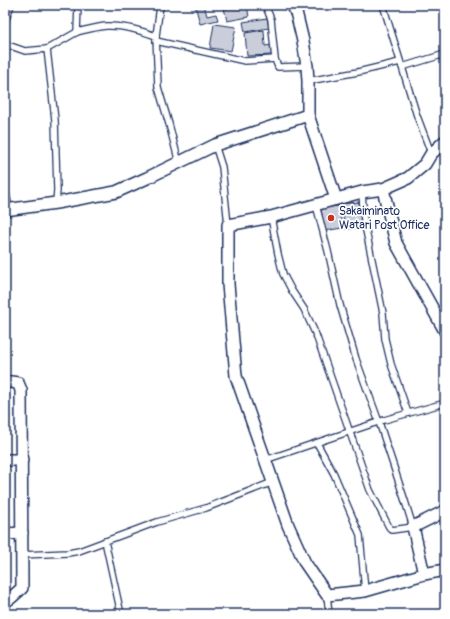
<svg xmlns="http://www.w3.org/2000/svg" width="450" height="619" font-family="Pangolin,sans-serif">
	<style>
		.building { fill: #caceda; stroke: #1b2f5e }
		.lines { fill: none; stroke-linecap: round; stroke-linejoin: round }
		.lane-casing { stroke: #1b2f5e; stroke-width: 8 }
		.street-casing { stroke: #1b2f5e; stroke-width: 14 }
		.lane { stroke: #fff; stroke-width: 5.5 }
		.street { stroke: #fff; stroke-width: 11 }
		.poi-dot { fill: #c8321e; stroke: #fff; stroke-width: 1.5 }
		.labels { text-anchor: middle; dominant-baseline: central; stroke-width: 3.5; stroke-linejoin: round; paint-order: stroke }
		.poi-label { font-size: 12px; fill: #1b2f5e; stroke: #fff; text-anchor: start }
	</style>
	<rect width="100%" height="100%" fill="#fff"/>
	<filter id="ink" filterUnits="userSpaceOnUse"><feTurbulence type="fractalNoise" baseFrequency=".025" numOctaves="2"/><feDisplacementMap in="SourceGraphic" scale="8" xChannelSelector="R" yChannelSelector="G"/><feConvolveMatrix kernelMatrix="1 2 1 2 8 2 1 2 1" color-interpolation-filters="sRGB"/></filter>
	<g filter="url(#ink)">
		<!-- building -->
		<g class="building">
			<polygon points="195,5 204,5 207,16 216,14 218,20 200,24"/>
			<polygon points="227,5 247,5 249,17 227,21 224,8 228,8"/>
			<polygon points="267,18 269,28 245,32 243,22"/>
			<polygon points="214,24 236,27 231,51 210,48"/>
			<polygon points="264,30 265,46 273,45 273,55 247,56 245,33"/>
			<polygon points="359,202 363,228 345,229 341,204"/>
			<polygon points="339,206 342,228 324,231 321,208"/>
		</g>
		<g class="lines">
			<defs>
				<g id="lane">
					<path d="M78,5L77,32C86,30 96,27 106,26C123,25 140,30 156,36"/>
					<polyline points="159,5 160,6 156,36 158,87 169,124 179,163"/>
					<polyline points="265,5 271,19 275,59 278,67 307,66"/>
					<polyline points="383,5 417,116 431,153"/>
					<polyline points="5,22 11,5"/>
					<polyline points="156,41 245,61 275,59"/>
					<polyline points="5,44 25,51 47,49 77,32"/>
					<polyline points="47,49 55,120 57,190 56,203"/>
					<polyline points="402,67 445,54"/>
					<polyline points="308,81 358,72 400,62"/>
					<polyline points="215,145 222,167 228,225"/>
					<polyline points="5,187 9,209"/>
					<polyline points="362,192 364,221 383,313 385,339 391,364 408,413"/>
					<polyline points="271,217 278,254 283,274 292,291 304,309 316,335 370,490 389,527 392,530 413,527 405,501 379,422 356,359 340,305 328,251 316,205"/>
					<polyline points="317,443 334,474 360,535 365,591"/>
					<polyline points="265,460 384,420 445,403"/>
					<polyline points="105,541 121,614"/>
					<polyline points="22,555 68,553 79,551 157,522 206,508 273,482"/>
					<polyline points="327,595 329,614"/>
				</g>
				<g id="street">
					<polyline points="293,5 297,16 303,41 307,66 308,81 308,115 336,199"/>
					<polyline points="445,141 431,154 425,164 408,178 383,189 362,192 271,217 228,225 228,284 236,376 288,525 305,563 327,595 365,591 424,574 445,570"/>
					<polyline points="383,189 396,243 445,331"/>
					<polyline points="5,210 56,203 116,192 147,178 215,145 308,115"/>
					<polyline points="5,382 11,382 18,383 21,390 22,588 12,597 5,602"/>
					<polyline points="5,460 22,460"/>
					<polyline points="5,534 22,533"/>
					<polyline points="424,574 413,527 445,511"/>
				</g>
			</defs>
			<!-- lane casing -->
			<use href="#lane" class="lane-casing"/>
			<!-- street casing -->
			<use href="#street" class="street-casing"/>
			<!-- lane -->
			<use href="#lane" class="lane"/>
			<!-- street -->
			<use href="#street" class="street"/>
		</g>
	</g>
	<!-- markers -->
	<circle class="poi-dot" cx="331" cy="218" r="4"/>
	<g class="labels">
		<!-- poi labels -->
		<g class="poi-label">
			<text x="339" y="211">Sakaiminato<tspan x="339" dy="14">Watari Post Office</tspan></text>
		</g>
	</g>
	<!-- margin -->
	<rect width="450" height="619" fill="none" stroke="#fff" stroke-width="20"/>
	<rect x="10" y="10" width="430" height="599" fill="none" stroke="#1b2f5e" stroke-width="1.5" filter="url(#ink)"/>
</svg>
